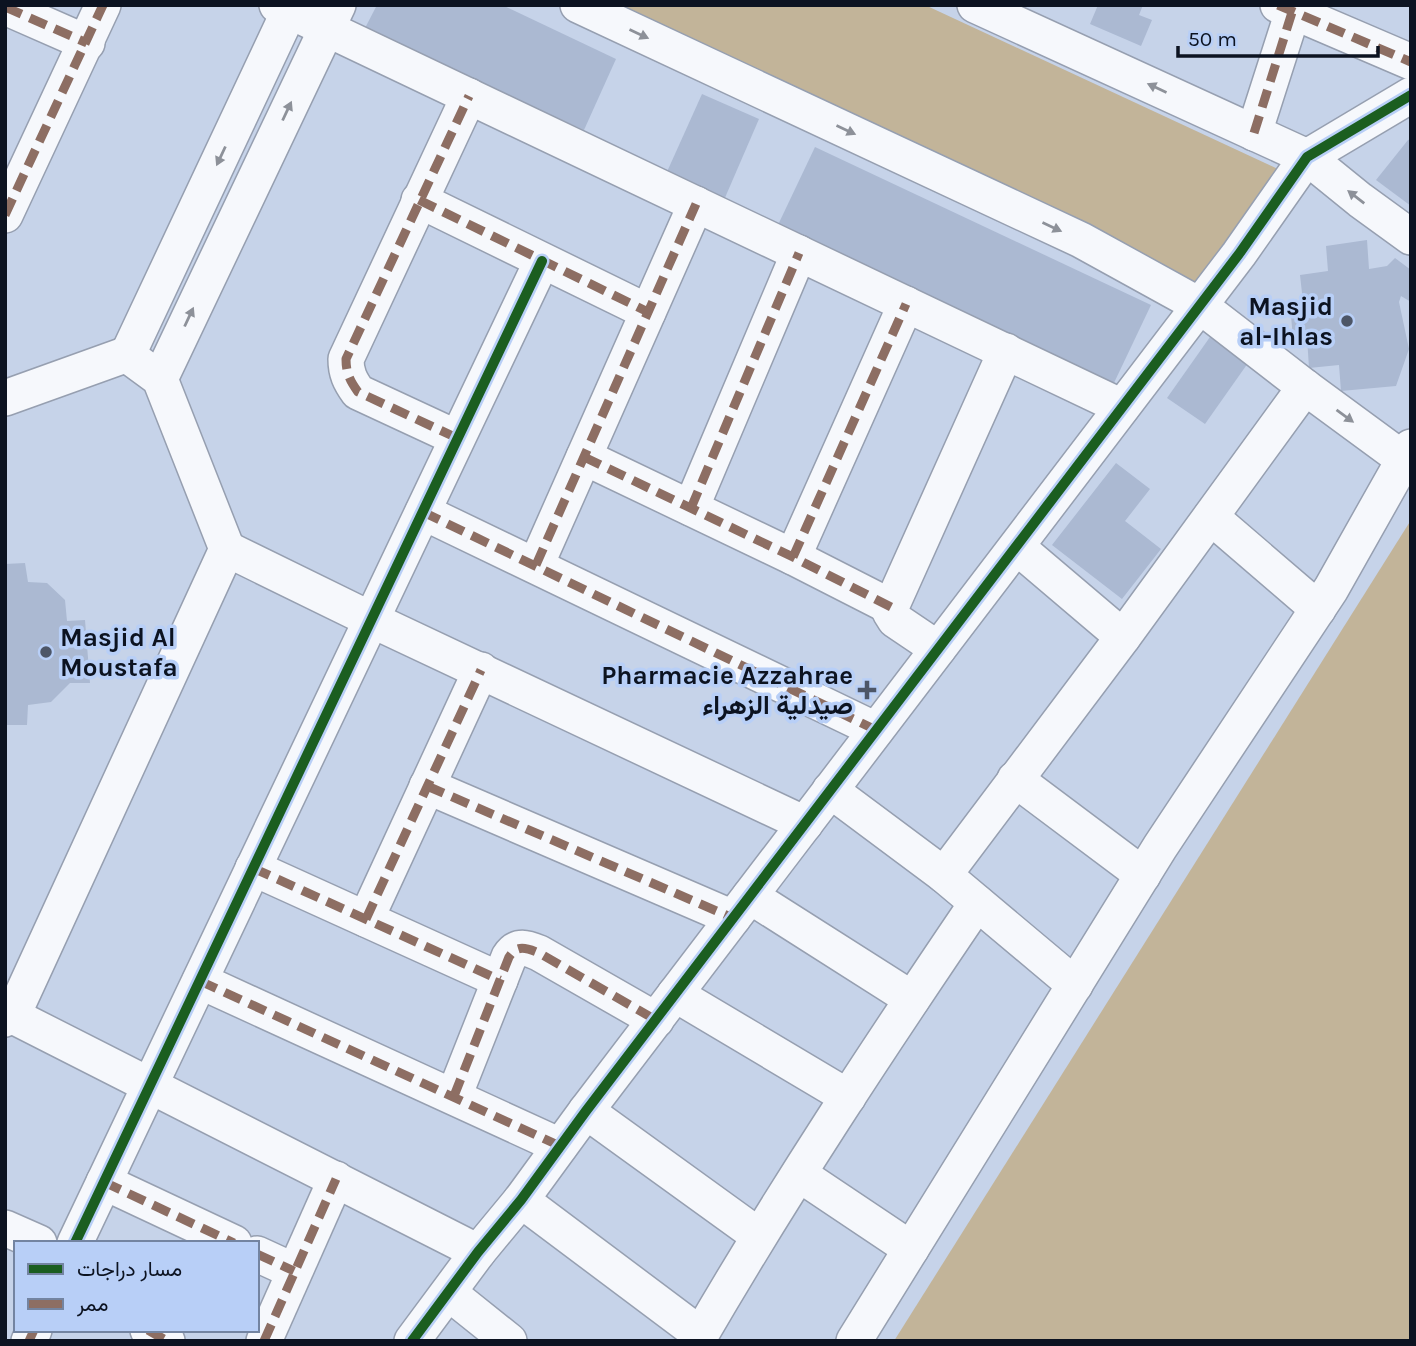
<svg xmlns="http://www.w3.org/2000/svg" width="1416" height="1346" font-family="Karla,Vazirmatn,sans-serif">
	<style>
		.green { fill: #c2b499 }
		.building { fill: #abb9d2 }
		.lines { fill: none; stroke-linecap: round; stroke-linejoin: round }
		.minor-casing { stroke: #969fb0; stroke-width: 38 }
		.minor { stroke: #f6f8fc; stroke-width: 35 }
		.quiet { stroke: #8d6e63; stroke-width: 9; stroke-dasharray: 18 9; stroke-linecap: butt }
		.cycleway-casing { stroke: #b8cff7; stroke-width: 15 }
		.cycleway { stroke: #1b5e20; stroke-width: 10 }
		.oneway { fill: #8d9199 }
		.poi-dot { fill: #4d5667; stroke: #b8cff7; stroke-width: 2.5 }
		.labels { text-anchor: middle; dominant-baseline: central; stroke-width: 7; stroke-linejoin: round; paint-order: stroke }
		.poi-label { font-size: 26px; font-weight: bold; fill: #0c1321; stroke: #b8cff7; text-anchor: end }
	</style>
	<rect width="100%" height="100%" fill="#c6d3e9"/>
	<!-- green -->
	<g class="green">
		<polygon points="598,5 925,5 1280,170 1197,297"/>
		<polygon points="1411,520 1411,1341 894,1341"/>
	</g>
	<!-- building -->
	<g class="building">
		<polygon points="377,5 502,5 616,59 584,130 364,30"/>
		<polygon points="1098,5 1143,5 1139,15 1152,20 1141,46 1090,24"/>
		<polygon points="702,94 759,119 724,200 666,174"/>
		<polygon points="1411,139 1411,206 1376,180 1408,140"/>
		<polygon points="815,147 1151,305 1113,385 777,227"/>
		<polygon points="1367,240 1369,269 1387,266 1395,258 1411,270 1411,302 1401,296 1399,302 1409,349 1396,386 1341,391 1339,365 1309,368 1307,337 1293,339 1290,304 1303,302 1300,275 1328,271 1326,246"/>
		<polygon points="1210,337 1248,363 1205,424 1167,398"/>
		<polygon points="1116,463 1150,489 1125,521 1161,549 1122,599 1052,545"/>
		<polygon points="25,563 28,582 47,583 65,600 67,621 85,620 90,683 70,683 51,702 28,705 27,725 5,725 5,564"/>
	</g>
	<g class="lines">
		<defs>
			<g id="minor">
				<polyline points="277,5 1122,407"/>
				<polyline points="578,5 1081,240 1199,305 1305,387 1403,459"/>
				<polyline points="975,5 1307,157 1360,200 1411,237"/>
				<polyline points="1278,5 1411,62"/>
				<polyline points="5,7 87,43"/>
				<polyline points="1254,133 1295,5"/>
				<polyline points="419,200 648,312"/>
				<polyline points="5,215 103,5"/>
				<polyline points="127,356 292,5"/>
				<polyline points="160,379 338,5"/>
				<polyline points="5,398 122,356 130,357 160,379 227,549 16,1008 11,1015 5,1019"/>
				<path d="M457,438L358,392C350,381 346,373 346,359L469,96"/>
				<polyline points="584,457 793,557 891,607"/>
				<polyline points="691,508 799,253"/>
				<polyline points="423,512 876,730"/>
				<polyline points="1211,517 1318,609"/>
				<polyline points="1017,547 1123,637"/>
				<polyline points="227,549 372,620 805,824"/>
				<polyline points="793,557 906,304"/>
				<polyline points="536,565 696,204"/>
				<polyline points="938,649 895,620 890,612 891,607 1006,351"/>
				<polyline points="1015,779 1143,875"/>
				<polyline points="427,786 733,918"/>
				<polyline points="830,790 944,875 1075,985"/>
				<polyline points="253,868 500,980"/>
				<polyline points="944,875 1123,637 1305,387"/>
				<polyline points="750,896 912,999"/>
				<polyline points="366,919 481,670"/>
				<polyline points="200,981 560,1146"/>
				<polyline points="675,994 848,1097"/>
				<polyline points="11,1015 478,1252"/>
				<path d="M454,1096L509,957C517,944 527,948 539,953L656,1020"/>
				<polyline points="586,1111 759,1236"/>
				<polyline points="799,1174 911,1249"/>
				<polyline points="104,1182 234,1243"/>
				<polyline points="521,1200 701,1335"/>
				<polyline points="5,1228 39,1243"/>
				<polyline points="75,1243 542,261"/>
				<polyline points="257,1254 294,1271"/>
				<polyline points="449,1293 509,1341"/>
				<polyline points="148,1330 167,1341"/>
				<polyline points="29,1341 34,1330"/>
				<polyline points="264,1341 336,1179"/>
				<polyline points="412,1341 478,1252 521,1200 586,1111 1239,254 1307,157 1411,95"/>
				<path d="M697,1341C784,1191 880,1046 977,903"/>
				<polyline points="854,1341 1160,847 1331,589 1411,447"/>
			</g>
		</defs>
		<!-- minor casing -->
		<use href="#minor" class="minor-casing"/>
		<!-- minor -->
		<use href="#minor" class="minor"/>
		<!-- quiet -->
		<g class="quiet">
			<polyline points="1278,5 1411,62"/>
			<polyline points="5,7 87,43"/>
			<polyline points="1254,133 1294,6"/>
			<polyline points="419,200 648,312"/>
			<polyline points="5,215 103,5"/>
			<path d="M457,438L358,392C350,381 346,373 346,359L469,96"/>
			<polyline points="584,457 793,557 891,607"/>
			<polyline points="691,508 799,253"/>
			<polyline points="423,512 876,730"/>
			<polyline points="793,557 906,304"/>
			<polyline points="536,565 696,204"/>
			<polyline points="427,786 733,918"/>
			<polyline points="253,868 500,980"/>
			<polyline points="366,919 481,670"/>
			<polyline points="200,981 560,1146"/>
			<path d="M454,1096L509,957C517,944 527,948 539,953L656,1020"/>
			<polyline points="104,1182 234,1243"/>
			<polyline points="257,1254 294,1271"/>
			<polyline points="148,1330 167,1341"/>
			<polyline points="29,1341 34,1330"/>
			<polyline points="264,1341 336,1179"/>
		</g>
		<defs>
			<g id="cycleway">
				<polyline points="75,1243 542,261"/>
				<polyline points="412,1341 478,1252 521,1200 586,1111 1239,254 1307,157 1411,95"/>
			</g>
		</defs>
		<!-- cycleway casing -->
		<use href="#cycleway" class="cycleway-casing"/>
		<!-- cycleway -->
		<use href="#cycleway" class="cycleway"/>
	</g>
	<!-- one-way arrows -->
	<defs><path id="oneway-solid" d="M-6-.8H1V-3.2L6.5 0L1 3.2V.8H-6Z" transform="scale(1.75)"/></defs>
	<g class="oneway">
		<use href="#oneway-solid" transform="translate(639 34) rotate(25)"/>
		<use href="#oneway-solid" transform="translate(1157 88) rotate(-155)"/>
		<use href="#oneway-solid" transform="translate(287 111) rotate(-65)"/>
		<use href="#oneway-solid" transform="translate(846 130) rotate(25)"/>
		<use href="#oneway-solid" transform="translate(221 156) rotate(115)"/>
		<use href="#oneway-solid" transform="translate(1356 197) rotate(-142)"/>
		<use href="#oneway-solid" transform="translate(1052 227) rotate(25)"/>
		<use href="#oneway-solid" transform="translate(189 317) rotate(-65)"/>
		<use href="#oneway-solid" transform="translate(1345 416) rotate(36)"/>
	</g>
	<!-- markers -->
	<g class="poi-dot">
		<circle cx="1347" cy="321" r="7"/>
		<circle cx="46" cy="652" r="7"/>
		<path d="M863.5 679.5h7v7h7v7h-7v7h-7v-7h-7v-7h7z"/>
	</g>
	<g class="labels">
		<!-- poi labels -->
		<g class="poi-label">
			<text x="1333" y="306">Masjid<tspan x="1333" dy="30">al-Ihlas</tspan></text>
			<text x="60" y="637" text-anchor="start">Masjid Al<tspan x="60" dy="30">Moustafa</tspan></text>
			<text x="853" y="675">Pharmacie Azzahrae<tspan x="853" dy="30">صيدلية الزهراء</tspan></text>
		</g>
	</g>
	<!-- border -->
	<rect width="1416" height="1346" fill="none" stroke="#0c1321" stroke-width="14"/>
	<!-- legend -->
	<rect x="14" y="1241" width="245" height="91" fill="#b8cff7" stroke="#7384a1" stroke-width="2"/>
	<rect x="28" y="1264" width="35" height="10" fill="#1b5e20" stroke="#7384a1" stroke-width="2"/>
	<text x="77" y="1276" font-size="21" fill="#0c1321">مسار دراجات</text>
	<rect x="28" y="1299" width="35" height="10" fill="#8d6e63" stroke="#7384a1" stroke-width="2"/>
	<text x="77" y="1311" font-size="21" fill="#0c1321">ممر</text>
	<!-- scale -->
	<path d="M1178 46v10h200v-10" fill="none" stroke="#0c1321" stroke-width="3.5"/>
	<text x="1188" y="46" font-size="21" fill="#0c1321" stroke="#b8cff7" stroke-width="5" paint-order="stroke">50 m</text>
</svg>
